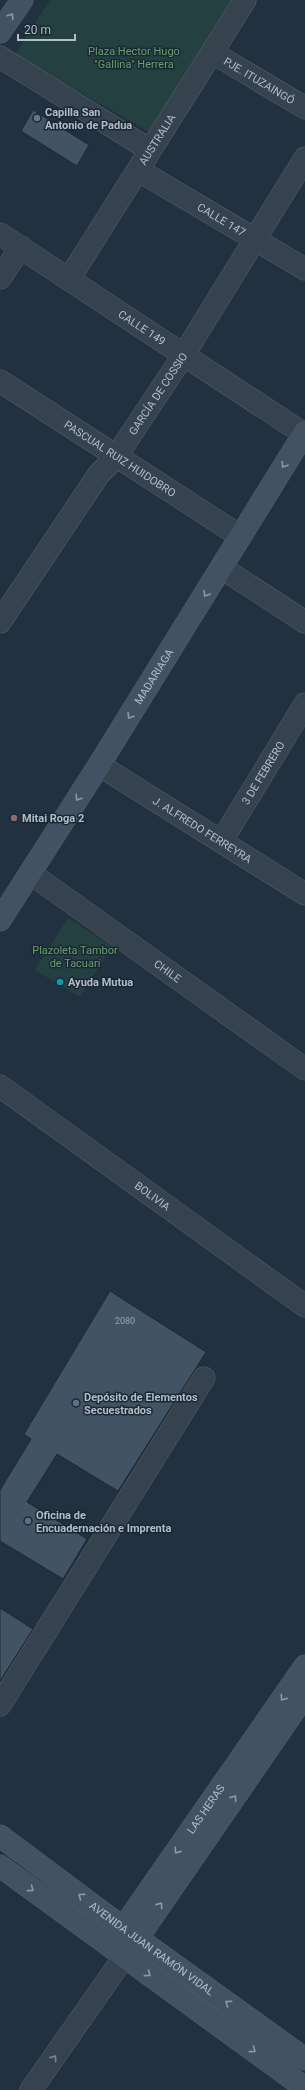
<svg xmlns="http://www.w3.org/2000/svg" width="305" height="2090" font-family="Roboto,sans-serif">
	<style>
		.green { fill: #244041 }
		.building { fill: #425364; stroke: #1d2a36 }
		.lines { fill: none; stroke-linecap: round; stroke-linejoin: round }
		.street-casing { stroke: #54606d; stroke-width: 23 }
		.secondary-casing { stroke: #54606d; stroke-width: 23 }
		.street { stroke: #36434f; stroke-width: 22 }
		.secondary { stroke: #435263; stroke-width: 22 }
		.oneway { stroke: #8b98a6 }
		.oneway2 { stroke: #7a8693 }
		.worship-dot { fill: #6b7280; stroke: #1b2834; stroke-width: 1.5 }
		.education-dot { fill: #8d6e63; stroke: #1b2834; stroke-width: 1.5 }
		.culture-dot { fill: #0f9aa8; stroke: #1b2834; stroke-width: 1.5 }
		.service-dot { fill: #5c6f8a; stroke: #1b2834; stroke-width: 1.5 }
		.labels { text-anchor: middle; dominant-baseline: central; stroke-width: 3; stroke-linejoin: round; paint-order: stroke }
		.number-label { font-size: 9px; fill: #96a2b0 }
		.park-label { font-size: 11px; fill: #669e6e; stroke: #1b2834 }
		.street-label { font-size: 11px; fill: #b2bdca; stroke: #1b2834 }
		.poi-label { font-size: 11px; font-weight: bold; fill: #b2bdca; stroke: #1b2834; text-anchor: start }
	</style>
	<rect width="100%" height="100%" fill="#213140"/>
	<!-- green -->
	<g class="green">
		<polygon points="50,0 236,0 154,135 15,54"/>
		<polygon points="68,918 112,946 80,997 35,970"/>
	</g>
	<!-- building -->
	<g class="building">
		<polygon points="33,110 89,145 77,166 21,131"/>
		<polygon points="110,1291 206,1352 118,1491 57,1454 27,1502 87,1539 63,1579 0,1541 0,1490 31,1439 24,1434"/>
		<polygon points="0,1608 33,1629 0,1681"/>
	</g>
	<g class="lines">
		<defs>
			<g id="street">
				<path id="s1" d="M213,53L305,108"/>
				<polyline points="0,57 150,150"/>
				<path id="s2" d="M138,170L305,269"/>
				<path id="s3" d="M0,234L304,434"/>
				<polyline points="0,278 21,247"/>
				<path id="s4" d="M69,279L245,0"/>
				<path id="s5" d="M0,381L240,536"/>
				<polyline points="222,568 305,622"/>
				<path id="s6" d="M0,622L99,474L116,457L183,356L305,158"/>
				<path id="s7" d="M99,765L305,894"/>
				<path id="s8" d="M221,842L305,704"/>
				<path id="s9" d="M30,873L305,1069"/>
				<path id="s10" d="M0,1086L305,1306"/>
				<polyline points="0,1705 204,1378"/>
				<polyline points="31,2090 124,1957"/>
			</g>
			<g id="secondary">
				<polyline points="0,32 22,0"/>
				<path id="s11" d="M0,920L99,765L305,432"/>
				<path id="s12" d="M0,1836L123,1928L305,2059"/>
				<polyline points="0,1866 305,2088"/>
				<path id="s13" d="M124,1942L123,1928L305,1666"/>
				<polyline points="130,1949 305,1695"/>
			</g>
		</defs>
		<!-- street casing -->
		<use href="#street" class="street-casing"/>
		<!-- secondary casing -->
		<use href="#secondary" class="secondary-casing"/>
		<!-- street -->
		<use href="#street" class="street"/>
		<!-- secondary -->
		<use href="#secondary" class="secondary"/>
	</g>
	<!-- one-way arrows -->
	<defs><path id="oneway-chevron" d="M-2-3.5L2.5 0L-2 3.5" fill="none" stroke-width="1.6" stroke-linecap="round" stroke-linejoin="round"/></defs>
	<g class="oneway">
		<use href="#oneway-chevron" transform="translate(11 16) rotate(-56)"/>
		<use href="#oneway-chevron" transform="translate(284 465) rotate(122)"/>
		<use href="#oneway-chevron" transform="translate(206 594) rotate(122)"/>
		<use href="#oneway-chevron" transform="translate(130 716) rotate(122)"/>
		<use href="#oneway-chevron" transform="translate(78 798) rotate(123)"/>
		<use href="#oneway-chevron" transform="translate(283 1698) rotate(125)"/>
		<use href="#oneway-chevron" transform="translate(234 1798) rotate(-55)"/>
		<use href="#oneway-chevron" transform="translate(177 1851) rotate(125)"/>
		<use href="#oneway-chevron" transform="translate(31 1889) rotate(36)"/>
		<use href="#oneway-chevron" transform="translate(81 1896) rotate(-143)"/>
		<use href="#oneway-chevron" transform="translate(160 1905) rotate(-55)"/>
		<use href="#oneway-chevron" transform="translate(148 1974) rotate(36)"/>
		<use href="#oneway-chevron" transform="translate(228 2003) rotate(-144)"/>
		<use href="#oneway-chevron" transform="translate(253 2050) rotate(36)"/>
	</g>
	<use class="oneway2" href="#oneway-chevron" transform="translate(54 2058) rotate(-55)"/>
	<!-- markers -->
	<circle class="worship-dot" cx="37" cy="118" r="4"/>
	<circle class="education-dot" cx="14" cy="818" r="4"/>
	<circle class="culture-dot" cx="60" cy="982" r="4"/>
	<g class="service-dot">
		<circle cx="76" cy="1403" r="4"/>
		<circle cx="28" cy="1521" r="4"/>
	</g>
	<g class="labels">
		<!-- number labels -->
		<g class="number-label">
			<text x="125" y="1321">2080</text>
		</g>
		<!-- park labels -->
		<g class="park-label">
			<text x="134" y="51">Plaza Hector Hugo<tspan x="134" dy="13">"Gallina" Herrera</tspan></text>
			<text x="75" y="950">Plazoleta Tambor<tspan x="75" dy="13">de Tacuarí</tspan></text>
		</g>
		<!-- street labels -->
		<g class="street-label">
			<text stroke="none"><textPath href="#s1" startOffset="54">PJE. ITUZAINGÓ</textPath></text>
			<text stroke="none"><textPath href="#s4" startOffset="165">AUSTRALIA</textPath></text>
			<text stroke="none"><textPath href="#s2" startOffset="97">CALLE 147</textPath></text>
			<text stroke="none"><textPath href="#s3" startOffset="170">CALLE 149</textPath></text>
			<text stroke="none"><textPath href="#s6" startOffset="278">GARCÍA DE COSSIO</textPath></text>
			<text stroke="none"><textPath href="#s5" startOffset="143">PASCUAL RUIZ HUIDOBRO</textPath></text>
			<text stroke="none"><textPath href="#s11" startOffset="288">MADARIAGA</textPath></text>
			<text stroke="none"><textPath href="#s8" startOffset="81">3 DE FEBRERO</textPath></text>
			<text stroke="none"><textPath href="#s7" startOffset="122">J. ALFREDO FERREYRA</textPath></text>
			<text stroke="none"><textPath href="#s9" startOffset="169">CHILE</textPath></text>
			<text stroke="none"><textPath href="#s10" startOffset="188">BOLIVIA</textPath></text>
			<text stroke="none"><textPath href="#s13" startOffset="159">LAS HERAS</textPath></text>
			<text stroke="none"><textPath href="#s12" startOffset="189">AVENIDA JUAN RAMÓN VIDAL</textPath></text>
		</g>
		<!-- poi labels -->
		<g class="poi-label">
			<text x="45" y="112">Capilla San<tspan x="45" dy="13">Antonio de Padua</tspan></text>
			<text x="22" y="818">Mitai Roga 2</text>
			<text x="68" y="982">Ayuda Mutua</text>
			<text x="84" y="1397">Depósito de Elementos<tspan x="84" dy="13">Secuestrados</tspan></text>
			<text x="36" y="1515">Oficina de<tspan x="36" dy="13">Encuadernación e Imprenta</tspan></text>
		</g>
	</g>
	<!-- scale -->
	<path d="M18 34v6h57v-6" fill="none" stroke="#b2bdca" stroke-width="2"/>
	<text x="24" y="34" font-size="12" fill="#b2bdca" stroke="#1b2834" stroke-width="3" paint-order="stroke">20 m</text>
</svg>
